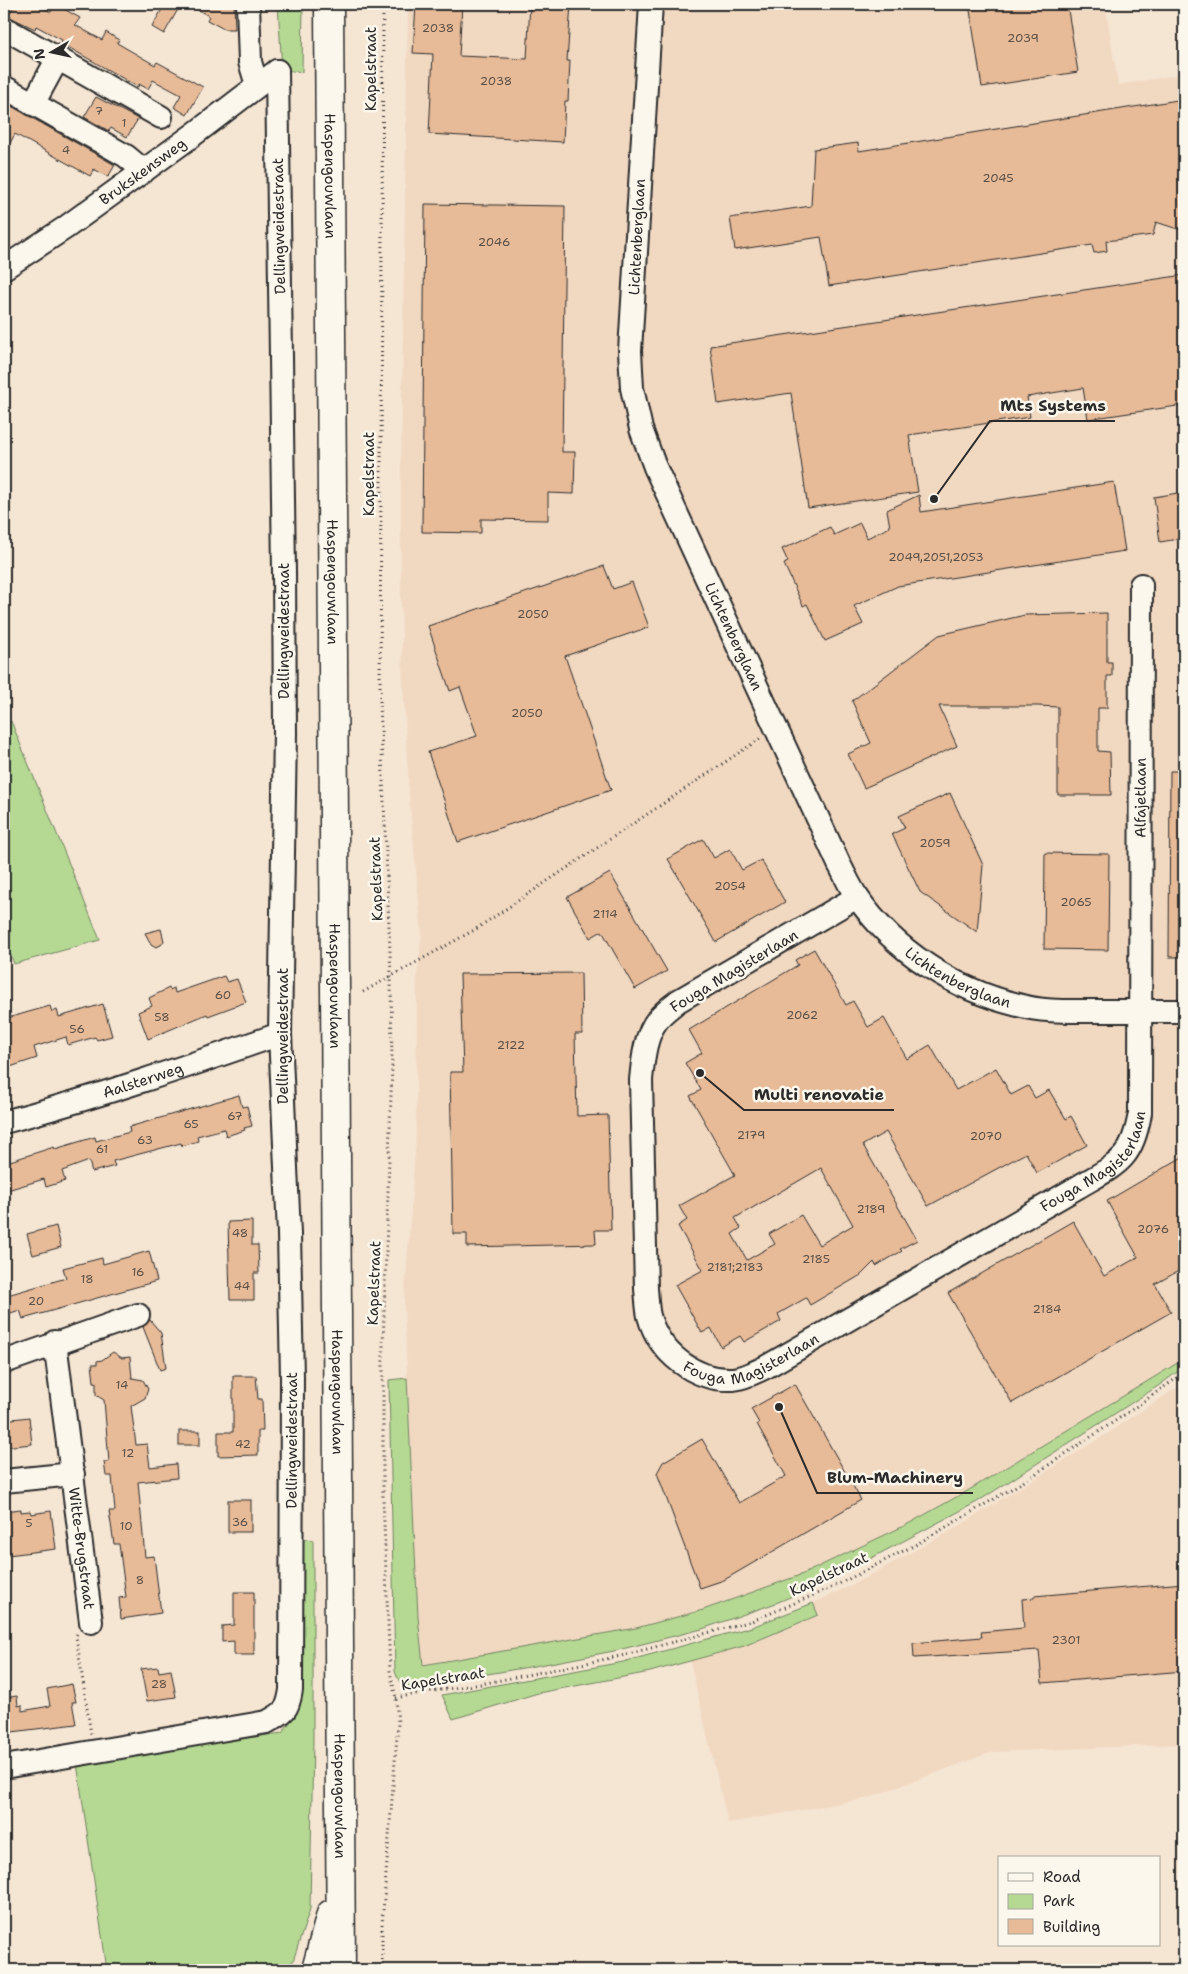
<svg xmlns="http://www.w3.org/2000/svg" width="1188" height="1974" font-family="'Shantell Sans',sans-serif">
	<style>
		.built { fill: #f1d8c1 }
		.green { fill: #b5d993; stroke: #70825f }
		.building { fill: #e8bb98; stroke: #2b2b2b; fill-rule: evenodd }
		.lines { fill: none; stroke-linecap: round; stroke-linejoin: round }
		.minor-casing { stroke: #2b2b2b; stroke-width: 26 }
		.major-casing { stroke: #2b2b2b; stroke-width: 31 }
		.path { stroke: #2b2b2b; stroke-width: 3; stroke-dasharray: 1 4; stroke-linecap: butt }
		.minor { stroke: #fbf7ec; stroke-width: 22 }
		.major { stroke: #fbf7ec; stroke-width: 28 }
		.labels { text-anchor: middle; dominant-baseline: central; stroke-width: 5; stroke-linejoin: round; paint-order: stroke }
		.number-label { font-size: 12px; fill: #5a4f46 }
		.street-label { font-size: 15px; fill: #2b2b2b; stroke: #fbf7ec }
		.leader { fill: none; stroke: #2b2b2b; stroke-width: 2 }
		.callout-dot { fill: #2b2b2b; stroke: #fbf7ec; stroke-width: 2 }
		.callout-label { font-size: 16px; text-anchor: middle; font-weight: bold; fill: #2b2b2b; stroke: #fbf7ec; stroke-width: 5; stroke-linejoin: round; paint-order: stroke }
	</style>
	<rect width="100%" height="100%" fill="#f5e5d3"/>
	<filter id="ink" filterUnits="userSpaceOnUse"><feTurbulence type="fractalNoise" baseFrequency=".02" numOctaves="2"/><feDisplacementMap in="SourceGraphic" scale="10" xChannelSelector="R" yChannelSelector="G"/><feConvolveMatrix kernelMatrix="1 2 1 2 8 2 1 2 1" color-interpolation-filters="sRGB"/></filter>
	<g filter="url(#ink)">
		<!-- built -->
		<g class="built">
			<polygon points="408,4 1105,4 1118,85 1184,74 1184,1359 969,1490 908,1524 803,1574 703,1610 636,1628 422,1665 418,1617 404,1305 416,1140 417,978 422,934 409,794 403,680 401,595 401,465"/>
			<polygon points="1184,1383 1184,1744 992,1752 868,1798 728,1823 690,1661 744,1646 818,1616 813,1603 852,1585 956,1528 1108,1433"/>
		</g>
		<!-- green -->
		<g class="green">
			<polygon points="278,4 303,4 302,72 282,70"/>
			<polygon points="11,721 100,940 14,964 11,955 4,956 4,726"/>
			<path d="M1184,1359V1367L1158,1386L977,1502L830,1580L776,1603L702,1629L614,1651L529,1667L410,1687C400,1684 398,1681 395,1671L389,1380L407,1378L418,1617L423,1665L636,1628L703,1610L803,1574L908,1524L969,1490Z"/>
			<polygon points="301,1538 313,1540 313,1740 310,1909 290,1970 107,1970 77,1763 282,1733 291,1721 299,1698"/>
			<polygon points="813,1603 818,1615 744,1646 650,1672 538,1693 453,1719 442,1695 623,1662 752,1627"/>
		</g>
		<!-- building -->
		<g class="building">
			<polygon points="15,4 37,4 51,12 55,4 80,18 75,25 102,40 106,32 119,40 117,43 155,65 157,62 203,87 187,115 174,107 181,95 153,80 148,89 139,84 138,87 61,43 62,40 36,26 35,29 8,16"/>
			<polygon points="165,4 181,4 164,34 152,27"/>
			<polygon points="187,4 234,4 235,29 224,29 207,20 209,16"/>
			<polygon points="416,4 462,4 459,56 527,59 530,4 571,4 567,61 570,61 568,101 565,101 563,142 429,134 433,54 413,53"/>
			<polygon points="969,4 1067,4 1078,72 982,87"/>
			<polygon points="96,97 138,119 127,137 111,128 109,131 84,117"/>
			<polygon points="1184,99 1184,231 1156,222 1153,235 1106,241 1107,251 1094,253 1092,245 829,286 821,237 735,250 730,218 811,206 814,149 858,143 859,151"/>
			<polygon points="4,102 115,165 108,177 94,169 90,176 15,134 4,154"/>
			<polygon points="425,204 565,206 562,452 575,452 574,494 548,493 548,520 481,519 481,533 422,532"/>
			<polygon points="1184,275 1184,405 1088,419 1083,388 1027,397 1030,417 909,435 918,492 808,508 791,393 718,404 710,346"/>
			<polygon points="1114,482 1125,551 898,586 854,606 863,624 825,641 807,604 803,606 784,564 788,562 782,549 830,527 834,535 860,523 867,538 890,527 887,510 919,495 921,512"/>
			<polygon points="1184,492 1184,538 1160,542 1154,497"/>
			<polygon points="604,566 613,589 632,582 649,627 565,656 611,790 458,842 428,752 477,736 460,687 450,691 428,626"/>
			<polygon points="1107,613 1107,662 1112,662 1112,676 1107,676 1107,708 1098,708 1098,751 1110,752 1111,795 1058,795 1058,707 1038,706 939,706 957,746 864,788 848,754 871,743 852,701 939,635 1025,615"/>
			<polygon points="1170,771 1184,771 1184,957 1169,957"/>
			<polygon points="950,793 983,865 977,932 920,892 892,834 905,828 899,816"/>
			<polygon points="703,839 714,858 730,849 742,870 761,860 785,902 716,942 668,859"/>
			<polygon points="1045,853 1109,854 1108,950 1044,949"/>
			<polygon points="610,873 667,971 635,989 602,931 590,938 567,897"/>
			<polygon points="161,929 164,941 161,945 156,947 151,944 145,933"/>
			<path d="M814,949L846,1005L853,1001L868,1027L884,1018L907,1059L930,1045L956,1090L996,1068L1011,1095L1028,1086L1035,1098L1049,1090L1066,1119L1071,1116L1087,1145L1037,1173L1026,1153L928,1206L886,1132L863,1145L917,1240L900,1249L902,1251L876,1266L874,1262L861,1275L810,1305L806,1298L778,1314L781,1321L744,1342L740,1336L721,1347L711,1328L702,1333L675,1285L703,1270L678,1226L687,1220L679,1206L735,1175L690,1096L701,1090L685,1063L702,1053L689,1030L798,965L795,960ZM821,1168L853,1225L819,1245L801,1215L769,1234L775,1244L747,1260L732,1234L741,1228L735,1218Z"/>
			<polygon points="581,973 582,1034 575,1034 577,1116 608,1115 611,1230 595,1230 596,1244 467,1247 467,1234 453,1234 451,1121 450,1072 463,1072 460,974"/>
			<polygon points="224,976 227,982 237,979 246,1002 208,1016 207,1014 148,1039 138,1012 152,1006 149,998 169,988 170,990 174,988 175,993"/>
			<polygon points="103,1004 112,1036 97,1040 95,1037 68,1045 66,1037 34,1047 37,1058 4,1069 4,1019 50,1006 52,1012 57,1010 59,1017"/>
			<polygon points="239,1095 242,1107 247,1106 252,1126 244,1128 245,1130 226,1136 224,1129 197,1136 198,1141 182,1146 181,1143 113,1161 115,1166 92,1172 89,1161 62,1171 65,1181 46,1187 44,1179 4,1191 4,1163 54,1147 55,1149 95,1137 96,1141 130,1132 129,1127"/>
			<polygon points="1184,1156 1184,1268 1155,1284 1171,1312 1012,1403 948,1293 1073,1221 1104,1276 1124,1265 1138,1257 1107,1201"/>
			<polygon points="252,1221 252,1245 258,1245 259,1273 254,1273 254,1300 230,1300 228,1222"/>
			<polygon points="56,1226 61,1247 33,1255 27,1234"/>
			<polygon points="149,1251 157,1281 23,1319 20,1310 4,1315 4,1296 66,1278 63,1268 102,1258 103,1264"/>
			<polygon points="150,1320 161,1333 166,1368 160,1370 143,1327"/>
			<polygon points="113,1352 122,1358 130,1357 132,1378 143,1380 148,1389 145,1398 131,1406 136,1445 147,1444 150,1467 176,1464 177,1478 138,1482 145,1557 154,1556 161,1613 121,1619 119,1598 126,1597 119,1544 114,1544 109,1511 115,1511 112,1476 106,1476 104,1462 109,1462 104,1400 96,1395 96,1382 94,1382 92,1364 97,1364 97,1361 102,1360"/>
			<polygon points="233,1376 256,1376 258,1399 262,1399 263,1431 258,1431 258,1455 218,1456 218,1432 233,1432"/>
			<polygon points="795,1384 861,1500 724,1580 700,1588 657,1473 663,1462 702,1439 739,1503 786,1476 757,1424 759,1423 751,1409"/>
			<polygon points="29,1417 32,1444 4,1447 4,1420"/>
			<rect x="179" y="1431" width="21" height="14"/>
			<rect x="228" y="1500" width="23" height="32"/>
			<polygon points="21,1509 21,1512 30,1511 31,1514 51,1511 56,1549 8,1555 4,1511"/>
			<polygon points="1184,1583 1184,1671 1042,1683 1039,1650 914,1658 913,1643 982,1637 981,1632 1024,1628 1022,1599 1034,1598 1034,1596"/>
			<polygon points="234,1592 254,1592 254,1655 234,1655 234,1641 222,1642 222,1626 234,1625"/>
			<polygon points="158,1667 159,1672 171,1670 176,1697 147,1701 141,1669"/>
			<polygon points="72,1684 76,1702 72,1702 76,1724 4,1733 4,1698 17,1696 18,1706 22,1705 22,1711 50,1706 47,1689"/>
		</g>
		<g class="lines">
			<defs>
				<g id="minor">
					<polyline points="248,4 250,62 257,85"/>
					<path id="s1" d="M651,4L630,351L632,388L641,429L655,467L839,864C845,875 850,887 857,897C894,951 955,990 1018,1005C1042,1012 1068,1011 1093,1011C1123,1011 1154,1011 1184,1011"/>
					<polyline points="4,28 161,117"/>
					<polyline points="4,87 126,156 144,171"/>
					<polyline points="33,104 58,58"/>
					<path id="s2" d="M4,268L65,228L193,135L277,71"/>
					<path id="s3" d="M857,897L678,1001C671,1007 663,1012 658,1019C645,1035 643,1060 641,1080L646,1289C647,1298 647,1308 649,1316C659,1353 695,1381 733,1379C745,1378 755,1372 766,1367L1078,1187C1117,1164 1132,1161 1140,1113L1141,585"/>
					<path id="s4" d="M4,1122C98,1097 188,1066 280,1034"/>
					<path id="s5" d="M55,1342L91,1622"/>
					<polyline points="4,1362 138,1315"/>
					<polyline points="4,1481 73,1474"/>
					<path id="s6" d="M4,1767L267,1722C285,1712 288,1710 291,1690L292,1377L289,1234L280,1034L285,733L284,571L277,71"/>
				</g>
				<g id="major">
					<path id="s7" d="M329,4L341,1970"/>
					<polyline points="316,1970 331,1914"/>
				</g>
			</defs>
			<!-- minor casing -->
			<use href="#minor" class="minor-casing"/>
			<!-- major casing -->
			<use href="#major" class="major-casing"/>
			<!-- path -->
			<g class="path">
				<polyline points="363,992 476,929 761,738"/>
				<polyline points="77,1634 76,1636 91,1734"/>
				<polyline points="396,1698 420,1693 481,1684 621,1656 752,1621 833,1587 917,1544 1023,1482 1127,1413 1184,1373"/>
				<polyline points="382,1970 382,1925 398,1723 396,1698 390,1672 383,1497 383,1346 392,1064 391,977 380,702 383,4"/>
			</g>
			<!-- minor -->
			<use href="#minor" class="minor"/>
			<!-- major -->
			<use href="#major" class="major"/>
		</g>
	</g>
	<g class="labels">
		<!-- number labels -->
		<g class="number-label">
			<text x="438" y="28">2038</text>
			<text x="1023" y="38">2039</text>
			<text x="496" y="81">2038</text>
			<text x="99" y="111">7</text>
			<text x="124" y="123">1</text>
			<text x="66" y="150">4</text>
			<text x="998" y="178">2045</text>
			<text x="494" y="242">2046</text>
			<text x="936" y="557">2049,2051,2053</text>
			<text x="533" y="614">2050</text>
			<text x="527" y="713">2050</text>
			<text x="935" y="843">2059</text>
			<text x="730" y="886">2054</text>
			<text x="1076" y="902">2065</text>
			<text x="605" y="914">2114</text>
			<text x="223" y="995">60</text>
			<text x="802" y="1015">2062</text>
			<text x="162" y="1017">58</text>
			<text x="77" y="1029">56</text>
			<text x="511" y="1045">2122</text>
			<text x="235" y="1116">67</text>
			<text x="191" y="1124">65</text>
			<text x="751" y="1135">2179</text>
			<text x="986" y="1136">2070</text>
			<text x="145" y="1140">63</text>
			<text x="102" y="1149">61</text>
			<text x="871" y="1209">2189</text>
			<text x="1153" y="1229">2076</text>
			<text x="240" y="1233">48</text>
			<text x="816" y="1259">2185</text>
			<text x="735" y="1267">2181;2183</text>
			<text x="138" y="1272">16</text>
			<text x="87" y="1279">18</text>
			<text x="242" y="1286">44</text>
			<text x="36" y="1301">20</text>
			<text x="1047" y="1309">2184</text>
			<text x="122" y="1385">14</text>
			<text x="243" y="1444">42</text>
			<text x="128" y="1453">12</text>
			<text x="240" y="1522">36</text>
			<text x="29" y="1523">5</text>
			<text x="126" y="1526">10</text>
			<text x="140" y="1580">8</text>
			<text x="1066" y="1640">2301</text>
			<text x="159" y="1684">28</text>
		</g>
		<!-- street labels -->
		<g class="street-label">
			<text transform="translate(371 69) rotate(-90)">Kapelstraat</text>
			<text stroke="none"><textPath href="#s2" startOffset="169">Brukskensweg</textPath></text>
			<text stroke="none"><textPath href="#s7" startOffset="172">Haspengouwlaan</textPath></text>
			<text transform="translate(279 226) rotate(-91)">Dellingweidestraat</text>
			<text transform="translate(637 237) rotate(-87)">Lichtenberglaan</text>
			<text transform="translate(369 474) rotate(-90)">Kapelstraat</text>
			<text stroke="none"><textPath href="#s7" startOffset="578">Haspengouwlaan</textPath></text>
			<text transform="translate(284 631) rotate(-90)">Dellingweidestraat</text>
			<text stroke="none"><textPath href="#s1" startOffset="654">Lichtenberglaan</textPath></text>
			<text stroke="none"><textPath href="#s3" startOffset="1460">Alfajetlaan</textPath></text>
			<text transform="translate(376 879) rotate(-92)">Kapelstraat</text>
			<text transform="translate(734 971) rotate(-31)">Fouga Magisterlaan</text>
			<text stroke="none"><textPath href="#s1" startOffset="1074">Lichtenberglaan</textPath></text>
			<text stroke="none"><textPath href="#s7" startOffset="982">Haspengouwlaan</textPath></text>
			<text transform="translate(283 1036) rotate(-90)">Dellingweidestraat</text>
			<text stroke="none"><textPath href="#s4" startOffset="145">Aalsterweg</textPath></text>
			<text stroke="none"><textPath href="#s3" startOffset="1074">Fouga Magisterlaan</textPath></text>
			<text transform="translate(374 1283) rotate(-88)">Kapelstraat</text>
			<text stroke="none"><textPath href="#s3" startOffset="669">Fouga Magisterlaan</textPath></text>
			<text stroke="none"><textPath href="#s7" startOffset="1388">Haspengouwlaan</textPath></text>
			<text stroke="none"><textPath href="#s6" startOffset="559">Dellingweidestraat</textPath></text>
			<text stroke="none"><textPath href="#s5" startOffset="208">Witte-Brugstraat</textPath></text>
			<text transform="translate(829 1574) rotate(-25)">Kapelstraat</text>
			<text transform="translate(443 1679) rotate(-9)">Kapelstraat</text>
			<text stroke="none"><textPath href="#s7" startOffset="1792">Haspengouwlaan</textPath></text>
		</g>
	</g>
	<!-- callouts -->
	<path class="leader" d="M934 499L990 421H1115M700 1073L744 1110H894M779 1407L817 1493H973"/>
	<g class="callout-dot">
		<circle cx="934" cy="499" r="5"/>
		<circle cx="700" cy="1073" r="5"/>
		<circle cx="779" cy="1407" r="5"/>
	</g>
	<g class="callout-label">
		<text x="1053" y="411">Mts Systems</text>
		<text x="819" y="1100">Multi renovatie</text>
		<text x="895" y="1483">Blum-Machinery</text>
	</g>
	<!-- margin -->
	<rect width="1188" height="1974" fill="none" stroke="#fbf7ec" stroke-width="20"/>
	<rect x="10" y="10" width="1168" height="1954" fill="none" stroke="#2b2b2b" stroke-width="2" filter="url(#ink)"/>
	<!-- legend -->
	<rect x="998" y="1856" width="162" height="90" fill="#fbf7ec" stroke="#a8a59f"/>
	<rect x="1008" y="1873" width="25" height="8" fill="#fbf7ec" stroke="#a8a59f"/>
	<text x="1043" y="1882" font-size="15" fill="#2b2b2b">Road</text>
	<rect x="1008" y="1894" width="25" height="15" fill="#b5d993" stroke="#a8a59f"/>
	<text x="1043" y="1906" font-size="15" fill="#2b2b2b">Park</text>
	<rect x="1008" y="1919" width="25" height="15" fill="#e8bb98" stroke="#a8a59f"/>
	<text x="1043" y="1932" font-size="15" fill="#2b2b2b">Building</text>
	<!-- north arrow -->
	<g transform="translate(52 52) rotate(261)" stroke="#fbf7ec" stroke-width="4" paint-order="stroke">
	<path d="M0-4L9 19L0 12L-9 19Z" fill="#2b2b2b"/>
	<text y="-8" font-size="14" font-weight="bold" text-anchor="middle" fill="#2b2b2b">N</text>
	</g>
</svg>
